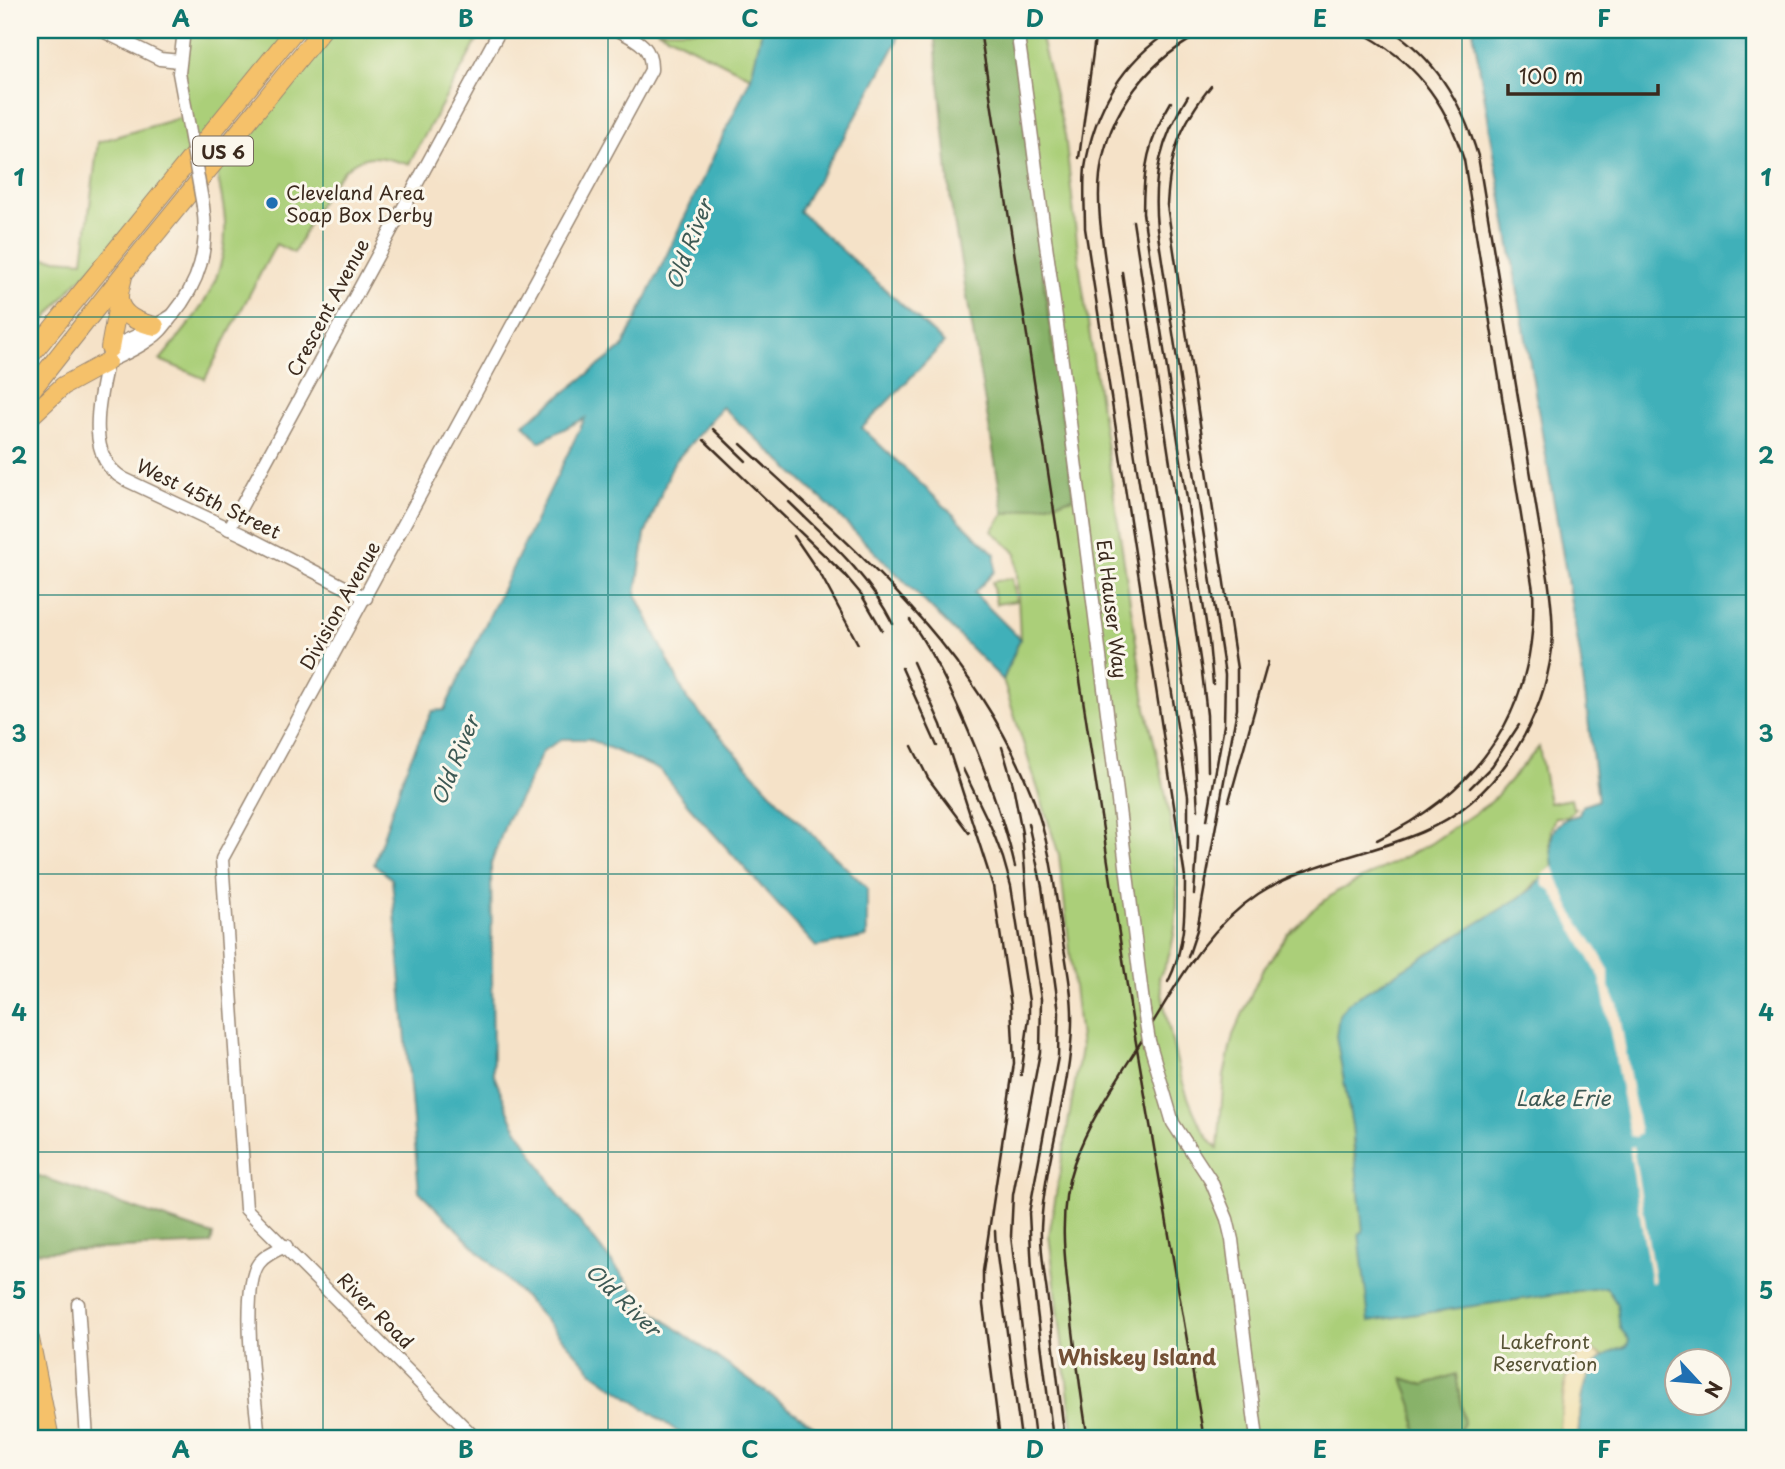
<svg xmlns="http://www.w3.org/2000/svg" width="1785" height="1469" font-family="'Playpen Sans',sans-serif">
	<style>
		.green { fill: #abcf79; stroke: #737c4c; stroke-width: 2 }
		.forest { fill: #88b269; stroke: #626e44; stroke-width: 2 }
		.sand { fill: #eeda9e; stroke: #94825e; stroke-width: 2 }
		.water { fill: #40b0b9; stroke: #3e6d6c; stroke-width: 2; fill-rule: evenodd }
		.pier { fill: #f5e2c8 }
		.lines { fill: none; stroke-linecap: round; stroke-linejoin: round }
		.minor-casing { stroke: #988673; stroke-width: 15 }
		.highway-casing { stroke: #988673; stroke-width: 20 }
		.minor { stroke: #fff; stroke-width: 12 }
		.highway { stroke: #f5c16b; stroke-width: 18 }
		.rail { stroke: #3b2a1e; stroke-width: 2.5 }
		.minor-bridge-casing { stroke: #988673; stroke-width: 15; stroke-linecap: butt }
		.minor-bridge { stroke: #fff; stroke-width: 12 }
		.grid { fill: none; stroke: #0f766e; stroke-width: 2; stroke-opacity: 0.55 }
		.poi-dot { fill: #1f6fb2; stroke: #fbf7ec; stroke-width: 2.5 }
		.labels { text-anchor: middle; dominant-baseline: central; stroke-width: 6; stroke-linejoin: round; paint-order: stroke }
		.shield { fill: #fbf7ec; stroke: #75685c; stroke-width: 2 }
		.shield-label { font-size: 18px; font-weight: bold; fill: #3b2a1e }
		.poi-label { font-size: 19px; fill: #3b2a1e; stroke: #fbf7ec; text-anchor: start }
		.street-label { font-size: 19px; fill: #3b2a1e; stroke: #fbf7ec }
		.park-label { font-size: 19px; fill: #575335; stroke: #fbf7ec }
		.water-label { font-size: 21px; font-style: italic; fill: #3d5954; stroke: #fbf7ec }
		.neighbourhood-label { font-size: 21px; font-weight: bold; fill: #734f35; stroke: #fbf7ec }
		.neatline { fill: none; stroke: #0f766e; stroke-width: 2.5 }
		.grid-label { font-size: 23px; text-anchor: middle; font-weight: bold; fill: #0f766e }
	</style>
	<rect width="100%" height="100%" fill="#fbf7ec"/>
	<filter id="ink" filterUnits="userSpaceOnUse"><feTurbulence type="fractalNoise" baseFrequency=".0143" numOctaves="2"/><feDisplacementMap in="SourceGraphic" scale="14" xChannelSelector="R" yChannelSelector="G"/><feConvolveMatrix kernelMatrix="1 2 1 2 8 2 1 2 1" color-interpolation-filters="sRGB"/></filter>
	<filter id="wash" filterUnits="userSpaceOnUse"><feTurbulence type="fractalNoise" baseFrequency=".00686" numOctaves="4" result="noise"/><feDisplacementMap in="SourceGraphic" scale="28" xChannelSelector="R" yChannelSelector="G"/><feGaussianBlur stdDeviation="1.57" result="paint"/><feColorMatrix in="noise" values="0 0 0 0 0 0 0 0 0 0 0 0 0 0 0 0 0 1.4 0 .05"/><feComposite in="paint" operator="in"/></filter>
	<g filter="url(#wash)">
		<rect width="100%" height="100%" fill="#f5e2c8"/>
		<!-- green -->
		<g class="green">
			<polygon points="258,30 295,30 125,236 75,284 30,338 30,257 83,261 98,142 186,116 183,35 248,41 256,40"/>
			<path d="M335,30H483L409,164C397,162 383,156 371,157C334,160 310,224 294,253L276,244L205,379L160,360C196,316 228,282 225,221C224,205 220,189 217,173Z"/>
			<polygon points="657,30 762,30 751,77"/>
			<path d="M1008,30H1039L1065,135L1081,277L1146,708C1163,779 1199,912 1159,977C1168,1024 1183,1116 1218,1149L1224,1076L1233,1035L1261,973L1288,934L1311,911L1336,892L1430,844L1491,802L1539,747L1549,803L1571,799L1573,808H1575L1568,817H1555L1551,829L1550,845L1575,952L1537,881L1346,1091L1349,1110L1572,1073L1577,1104L1353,1141L1355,1160L1577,1124L1582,1155L1359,1192L1364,1231L1598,1255L1676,1360V1402L1698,1439H1074L1049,1235L1081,1048L1059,855L1003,680L1020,639L1016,553L992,531L1004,514L1073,498L1044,285L1020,82Z"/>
			<polygon points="1012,578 1016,601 996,604 992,582"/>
		</g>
		<!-- forest -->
		<g class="forest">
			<polygon points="934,30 1008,30 1020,82 1044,285 1074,498 1004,514 951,204"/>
			<polygon points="30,1173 213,1235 211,1244 34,1252 30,1224"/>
			<polygon points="1456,1374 1464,1423 1455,1439 1417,1439 1413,1406 1403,1378 1424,1385"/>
		</g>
		<!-- sand -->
		<path class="sand" d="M1588,1348L1603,1356C1583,1379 1580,1410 1578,1439H1559C1562,1414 1561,1358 1588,1348Z"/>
		<!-- water -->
		<g class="water">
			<polygon points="762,30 899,30 897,42 855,119 799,211 944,343 862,428 995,554 995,571 974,593 1020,639 1003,680 827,504 722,407 673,464 645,535 636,594 687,699 785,808 867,888 867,937 816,947 688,805 660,770 589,739 562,739 543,751 525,789 507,820 491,864 493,1073 513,1122 560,1197 649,1309 832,1439 688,1439 594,1373 526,1299 419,1191 392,879 374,864 405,771 432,711 444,710 585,418 539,442 524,424 623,347 751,77"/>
			<path d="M1473,30H1755V1439H1578C1580,1414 1581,1376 1601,1358C1608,1352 1619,1350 1627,1346L1629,1340L1620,1328L1617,1304L1606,1287L1369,1321L1359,1233L1363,1232L1352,1126L1336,1036L1339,1015L1348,1003L1530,891L1553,866C1549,839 1548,821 1579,815L1582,806L1598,800L1580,655ZM1676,1360H1718V1402H1676Z"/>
		</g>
		<!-- pier -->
		<g class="pier">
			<polygon points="1553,866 1572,912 1597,949 1609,970 1609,987 1618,1005 1640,1134 1635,1137 1630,1136 1627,1121 1600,978 1551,890 1543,886 1542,875"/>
			<polygon points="1633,1146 1655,1282 1651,1283 1629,1147"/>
		</g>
	</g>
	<g filter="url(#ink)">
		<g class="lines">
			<defs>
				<g id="minor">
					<polyline points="101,30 160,59 180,61"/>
					<polyline points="184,30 179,73 189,127"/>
					<path d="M1017,30C1028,101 1036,173 1046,245C1082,500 1112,755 1144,1011"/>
					<polyline points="30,41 31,30"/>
					<path d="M173,315L147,331L110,348C103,387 80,455 124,479L243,535L366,598"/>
					<path d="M107,362C122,355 137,349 150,339C160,333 165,325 172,316C200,282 209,249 203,206"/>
					<polyline points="229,529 500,30"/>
					<polyline points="1149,1041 1173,1123 1211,1181 1227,1219 1232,1240 1257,1439"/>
					<polyline points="78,1304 87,1439"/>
					<path d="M259,1439C256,1404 239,1289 259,1263C265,1255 276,1250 286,1246"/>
					<path d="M476,1439L246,1209L222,859L651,70C652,46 637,40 618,30"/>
				</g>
				<g id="highway">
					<path d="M123,276C122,283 118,293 119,300C122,317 140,323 155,326"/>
					<polyline points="110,348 119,299"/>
					<polyline points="30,356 295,30"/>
					<polyline points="30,392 124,273 322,30"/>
					<polyline points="30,417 63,386 107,362"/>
					<polyline points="30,1339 50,1439"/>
				</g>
			</defs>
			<!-- minor casing -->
			<use href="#minor" class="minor-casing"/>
			<!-- highway casing -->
			<use href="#highway" class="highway-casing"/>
			<!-- minor -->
			<use href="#minor" class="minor"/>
			<!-- highway -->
			<use href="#highway" class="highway"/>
			<!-- rail -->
			<g class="rail">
				<polyline points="980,30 1134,1031 1204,1439"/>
				<path d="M1356,30C1413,58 1445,100 1464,160L1533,590C1538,707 1481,790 1377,840"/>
				<path d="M1188,96C1160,140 1152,176 1157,228L1225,675L1224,725L1207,820"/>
				<path d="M1171,102C1148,140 1143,169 1143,213L1209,642L1213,684"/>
				<polyline points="1079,158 1096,30"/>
				<polyline points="1133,221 1202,672 1207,715 1208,771"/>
				<polyline points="1122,272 1194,748 1198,810"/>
				<polyline points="713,429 746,461"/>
				<polyline points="704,440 845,575 861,594 882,630"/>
				<path d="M741,444C854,550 973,645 1031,793C1048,835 1054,880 1060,924C1065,957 1073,991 1072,1024C1071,1093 1044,1159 1041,1228C1040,1252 1045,1277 1048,1300C1054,1347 1059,1393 1065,1439"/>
				<path d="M789,502C828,540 868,574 893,624"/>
				<polyline points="794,536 822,577 858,644"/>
				<path d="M910,620C941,665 962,714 982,764C995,798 1007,831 1015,867"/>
				<polyline points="913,662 941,725 993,886 1011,1005 1014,1063 983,1271 983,1305 1000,1439"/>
				<polyline points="902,668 937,746"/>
				<polyline points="912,746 928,778 969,833"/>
				<polyline points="1002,747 1013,785 1022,833 1028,913 1041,999 1040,1052 1013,1195 1011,1236 1035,1439"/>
				<polyline points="963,769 991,827 1003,858 1011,886 1029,1001 1029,1018 1021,1075"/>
				<polyline points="1470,788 1492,766 1519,725"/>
				<polyline points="1229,801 1268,662"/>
				<polyline points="1028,823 1042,887 1059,1012 1058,1057 1029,1213 1032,1271 1053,1439"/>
				<path d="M1188,850V796L1108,283C1104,248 1096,211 1100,175C1107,111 1151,56 1209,30"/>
				<polyline points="1194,894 1198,835"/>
				<path d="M1188,957L1197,930L1237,709V669L1167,205C1170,154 1179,126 1211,86"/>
				<path d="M1168,982C1185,948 1185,915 1185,877L1085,228C1085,208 1083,187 1085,168C1094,110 1122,61 1172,30"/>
				<polyline points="995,1231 996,1248 1021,1439"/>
				<path d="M1088,1439C1081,1398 1076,1356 1071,1314C1065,1264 1057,1211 1074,1163C1092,1113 1125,1069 1152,1024C1182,975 1209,927 1258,894C1308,862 1368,855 1422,832C1495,801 1542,726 1552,649C1554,625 1551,601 1548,578L1478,156C1463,106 1437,59 1391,30"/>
			</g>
			<defs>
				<g id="minor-bridge">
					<polyline points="189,127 203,206"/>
					<polyline points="1144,1011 1149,1041"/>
				</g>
			</defs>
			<!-- minor-bridge casing -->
			<use href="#minor-bridge" class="minor-bridge-casing"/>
			<!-- minor-bridge -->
			<use href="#minor-bridge" class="minor-bridge"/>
		</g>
	</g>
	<!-- grid -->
	<path class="grid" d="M323,30V1439M608,30V1439M892,30V1439M1177,30V1439M1462,30V1439M30,317H1755M30,595H1755M30,874H1755M30,1152H1755"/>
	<!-- markers -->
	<circle class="poi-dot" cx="272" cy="203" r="7"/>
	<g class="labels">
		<!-- shield labels -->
		<rect class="shield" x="193" y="136.5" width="60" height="29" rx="5"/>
		<g class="shield-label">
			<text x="223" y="151">US 6</text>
		</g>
		<!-- poi labels -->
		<g class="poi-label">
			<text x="286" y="192">Cleveland Area<tspan x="286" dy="22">Soap Box Derby</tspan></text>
		</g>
		<!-- street labels -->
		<g class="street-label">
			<text transform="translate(327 307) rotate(-62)">Crescent Avenue</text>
			<text transform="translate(209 498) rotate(26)">West 45th Street</text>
			<text transform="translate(339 605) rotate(-61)">Division Avenue</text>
			<text transform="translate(1113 609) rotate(83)">Ed Hauser Way</text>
			<text transform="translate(376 1310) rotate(45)">River Road</text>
		</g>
		<!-- park labels -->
		<g class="park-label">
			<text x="1545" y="1341">Lakefront<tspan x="1545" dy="22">Reservation</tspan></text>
		</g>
		<!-- water labels -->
		<g class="water-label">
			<text transform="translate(688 244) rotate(-69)">Old River</text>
			<text transform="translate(454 760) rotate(-68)">Old River</text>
			<text x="1563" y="1097">Lake Erie</text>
			<text transform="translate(624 1299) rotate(44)">Old River</text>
		</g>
		<!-- neighbourhood labels -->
		<g class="neighbourhood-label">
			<text x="1137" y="1356">Whiskey Island</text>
		</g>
	</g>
	<!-- margin -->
	<rect width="1785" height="1469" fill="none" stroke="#fbf7ec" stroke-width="77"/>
	<!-- north arrow -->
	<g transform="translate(1698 1382) rotate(116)"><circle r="33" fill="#fbf7ec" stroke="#aea59a" stroke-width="2"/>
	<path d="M0-5L12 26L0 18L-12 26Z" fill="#1f6fb2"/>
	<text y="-10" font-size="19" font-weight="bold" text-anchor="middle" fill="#3b2a1e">N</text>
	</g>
	<!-- scale -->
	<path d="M1508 84v10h150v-10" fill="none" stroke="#3b2a1e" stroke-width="3.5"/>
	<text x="1519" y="84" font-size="21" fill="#3b2a1e" stroke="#fbf7ec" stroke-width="5" paint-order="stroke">100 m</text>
	<rect x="38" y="38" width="1708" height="1392" class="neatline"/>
	<g class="grid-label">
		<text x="181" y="27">A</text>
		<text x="466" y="27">B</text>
		<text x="750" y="27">C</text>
		<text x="1035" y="27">D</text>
		<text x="1320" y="27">E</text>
		<text x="1604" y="27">F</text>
		<text x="19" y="186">1</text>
		<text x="1766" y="186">1</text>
		<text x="19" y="464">2</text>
		<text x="1766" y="464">2</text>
		<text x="19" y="742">3</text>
		<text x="1766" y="742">3</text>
		<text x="19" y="1021">4</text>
		<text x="1766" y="1021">4</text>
		<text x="19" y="1299">5</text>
		<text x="1766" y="1299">5</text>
		<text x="181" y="1458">A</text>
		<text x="466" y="1458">B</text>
		<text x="750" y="1458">C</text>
		<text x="1035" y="1458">D</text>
		<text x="1320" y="1458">E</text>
		<text x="1604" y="1458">F</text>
	</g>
</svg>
